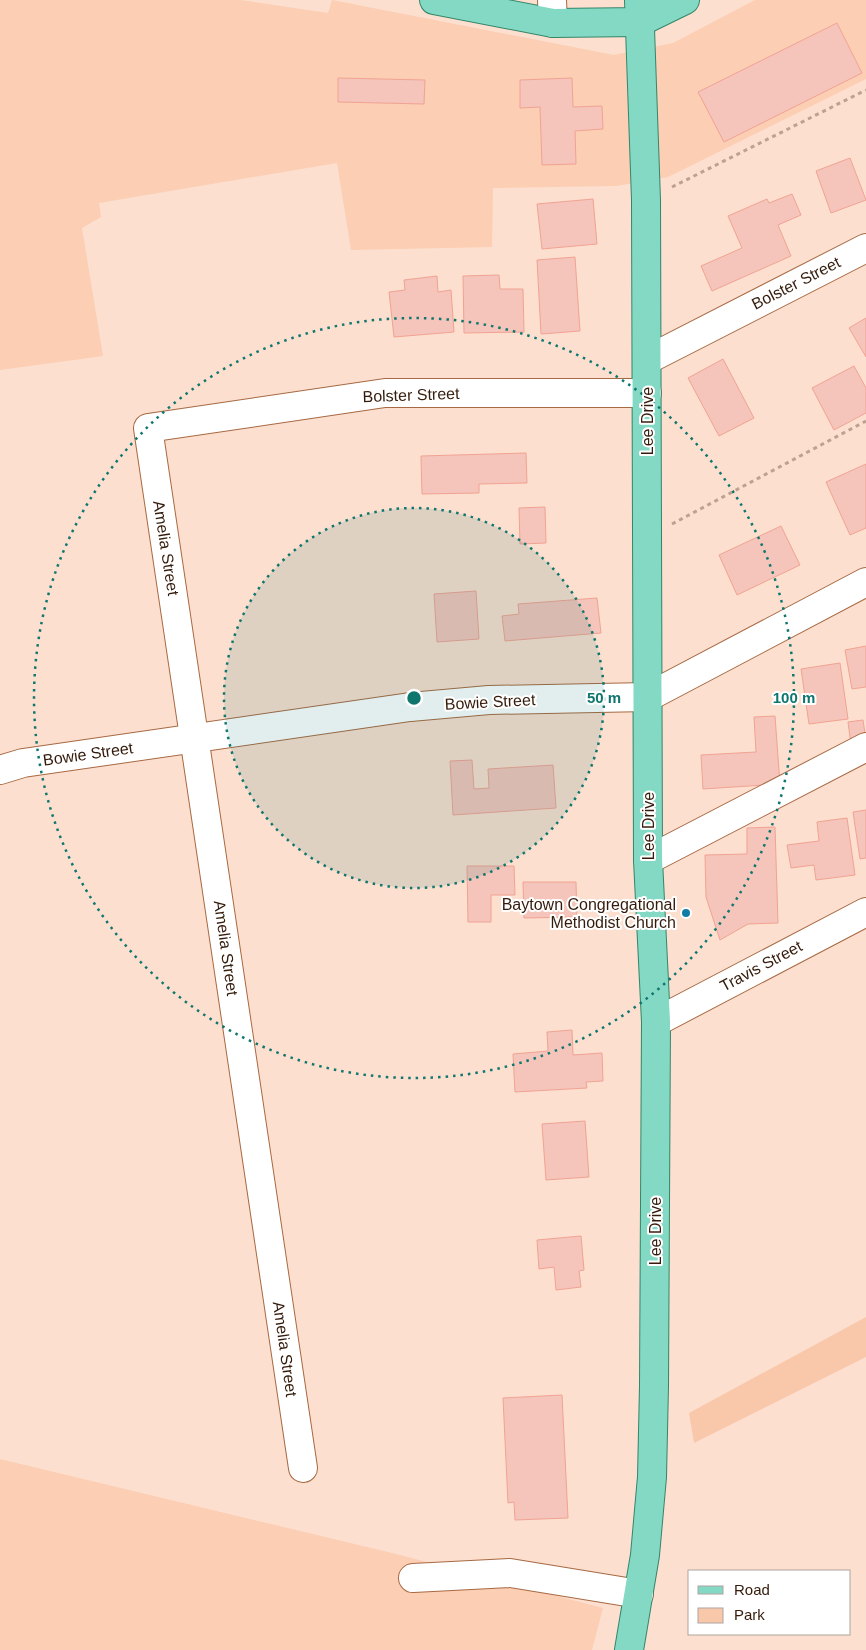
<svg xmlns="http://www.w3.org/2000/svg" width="866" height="1650" font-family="Arial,sans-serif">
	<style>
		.built { fill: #fcceb3 }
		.green { fill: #f9c8ab }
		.building { fill: #f5c4ba; stroke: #f1a393 }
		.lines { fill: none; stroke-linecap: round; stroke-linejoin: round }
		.minor-casing { stroke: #a76942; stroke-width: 30 }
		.major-casing { stroke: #33866a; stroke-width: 30 }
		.path { stroke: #bda191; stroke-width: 3; stroke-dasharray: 4 4; stroke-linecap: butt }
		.minor { stroke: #fff; stroke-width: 28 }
		.major { stroke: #84d9c4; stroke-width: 28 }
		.ring { fill: none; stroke: #0f766e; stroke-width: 2.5; stroke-dasharray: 2.5 5 }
		.poi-dot { fill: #117ca6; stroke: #fff; stroke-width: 2 }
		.labels { text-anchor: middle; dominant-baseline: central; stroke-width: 4; stroke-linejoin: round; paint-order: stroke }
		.street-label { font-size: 16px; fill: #341b0b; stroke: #fff }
		.poi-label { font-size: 16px; fill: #341b0b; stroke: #fff; text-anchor: end }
		.centre { fill: #0f766e; stroke: #fff; stroke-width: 2.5 }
		.ring-label { font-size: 15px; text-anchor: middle; font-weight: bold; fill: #0f766e; stroke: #fff; stroke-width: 4; stroke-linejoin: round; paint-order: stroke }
	</style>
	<rect width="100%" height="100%" fill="#fcdfcf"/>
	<!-- built -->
	<g class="built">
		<polygon points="0,0 241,0 328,13 332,0 614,55 673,43 755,0 866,0 866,79 668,177 616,186 493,188 492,247 351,250 337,163 99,203 101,217 82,228 103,356 0,370"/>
		<polygon points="0,1459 392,1553 603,1608 592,1650 0,1650"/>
	</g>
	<!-- green -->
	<polygon class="green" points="866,1317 866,1357 694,1443 689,1413"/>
	<!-- building -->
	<g class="building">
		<polygon points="837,23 862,73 724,142 698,92"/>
		<polygon points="338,78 425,80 424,104 338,102"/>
		<polygon points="572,78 573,107 602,106 603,129 575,131 576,164 542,165 540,107 520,108 520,80"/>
		<polygon points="850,158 866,200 831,213 816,171"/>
		<polygon points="792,194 801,215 778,225 791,256 712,291 701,266 742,248 728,216 767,199 769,203"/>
		<polygon points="593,199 597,244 542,249 537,204"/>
		<polygon points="575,257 580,331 541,334 537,260"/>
		<polygon points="499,275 500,289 523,289 524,332 464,333 463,276"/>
		<polygon points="437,276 438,292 451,290 454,332 394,337 389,292 405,290 404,280"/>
		<polygon points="866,318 866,357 849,328"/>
		<polygon points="723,359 754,418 719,436 688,378"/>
		<polygon points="854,366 866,388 866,413 834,430 812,388"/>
		<polygon points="526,453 527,483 479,484 479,493 422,494 421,456"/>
		<polygon points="866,464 866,528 850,535 826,482"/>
		<polygon points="545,507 546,543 520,544 519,508"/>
		<polygon points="781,526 800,565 737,595 719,555"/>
		<polygon points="476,591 479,639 437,642 434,594"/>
		<polygon points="597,598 601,633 505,641 502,616 519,614 518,604"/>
		<polygon points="866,646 866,687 852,689 845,650"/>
		<polygon points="840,663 848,719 809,724 801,669"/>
		<polygon points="775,716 780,784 703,789 701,755 756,752 754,717"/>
		<polygon points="863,720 866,740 851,745 848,722"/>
		<polygon points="472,760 474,789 489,788 488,769 553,765 556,808 453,815 450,761"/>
		<polygon points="866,810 866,858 860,859 853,812"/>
		<polygon points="847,818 855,875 816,880 814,865 791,868 787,845 819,841 817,822"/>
		<polygon points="775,827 778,923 748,924 720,940 706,897 705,855 747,854 747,828"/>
		<polygon points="467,866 514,866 515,895 491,895 491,922 468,922"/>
		<polygon points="523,882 576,882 577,917 524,918"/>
		<polygon points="572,1030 573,1055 602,1053 603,1081 586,1082 587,1088 515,1092 513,1054 548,1051 547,1032"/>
		<polygon points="585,1121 589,1177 546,1180 542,1124"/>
		<polygon points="581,1236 584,1270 579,1271 581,1287 556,1290 554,1267 539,1269 537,1240"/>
		<polygon points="562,1395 568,1518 515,1520 514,1502 508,1503 503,1398"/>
	</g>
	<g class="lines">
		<defs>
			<g id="minor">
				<polyline points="552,0 553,23"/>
				<polyline points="647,360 866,248"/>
				<polyline points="0,770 23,763 410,707 489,700 648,697 866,582"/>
				<polyline points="648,860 866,747"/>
				<polyline points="656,1022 866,912"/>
				<polyline points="303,1468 148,428 385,393 647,393"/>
				<polyline points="413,1578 510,1573 639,1594"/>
			</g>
			<g id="major">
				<polyline points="434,0 553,23 640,22 685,0"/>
				<polyline points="629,1650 645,1555 652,1477 654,1386 656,1022 648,860 646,200 639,0"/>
			</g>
		</defs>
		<!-- minor casing -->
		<use href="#minor" class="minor-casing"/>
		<!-- major casing -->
		<use href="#major" class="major-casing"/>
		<!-- path -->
		<g class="path">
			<polyline points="672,187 866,90"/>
			<polyline points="672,524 866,421"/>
		</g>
		<!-- minor -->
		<use href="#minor" class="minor"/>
		<!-- major -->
		<use href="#major" class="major"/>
	</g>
	<!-- distance rings -->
	<circle cx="414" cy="698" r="190" fill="#0f766e" fill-opacity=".12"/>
	<g class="ring">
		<circle cx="414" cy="698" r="190"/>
		<circle cx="414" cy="698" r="380"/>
	</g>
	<!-- markers -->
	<circle class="poi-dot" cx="686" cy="913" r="5"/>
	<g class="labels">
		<!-- street labels -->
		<g class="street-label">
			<text transform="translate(796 283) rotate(-27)">Bolster Street</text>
			<text transform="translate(411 395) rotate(-2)">Bolster Street</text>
			<text transform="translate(647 421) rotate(-90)">Lee Drive</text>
			<text transform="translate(166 548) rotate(81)">Amelia Street</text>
			<text transform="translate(490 702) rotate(-3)">Bowie Street</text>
			<text transform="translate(88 754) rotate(-8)">Bowie Street</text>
			<text transform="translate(648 826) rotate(-90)">Lee Drive</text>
			<text transform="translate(226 948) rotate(82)">Amelia Street</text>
			<text transform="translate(761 966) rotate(-28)">Travis Street</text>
			<text transform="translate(655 1231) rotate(-90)">Lee Drive</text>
			<text transform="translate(285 1349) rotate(82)">Amelia Street</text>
		</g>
		<!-- poi labels -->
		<g class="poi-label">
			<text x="676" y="904">Baytown Congregational<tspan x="676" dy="18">Methodist Church</tspan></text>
		</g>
	</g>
	<circle cx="414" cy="698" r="8" class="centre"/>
	<g class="ring-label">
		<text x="604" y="703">50 m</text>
		<text x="794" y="703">100 m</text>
	</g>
	<!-- legend -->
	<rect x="688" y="1570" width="162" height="65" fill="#ffffff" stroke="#aea49d"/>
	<rect x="698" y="1586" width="25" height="8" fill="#84d9c4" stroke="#aea49d"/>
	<text x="734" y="1595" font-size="15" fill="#341b0b">Road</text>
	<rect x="698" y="1608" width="25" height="15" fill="#f9c8ab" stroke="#aea49d"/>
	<text x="734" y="1620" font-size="15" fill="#341b0b">Park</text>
</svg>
